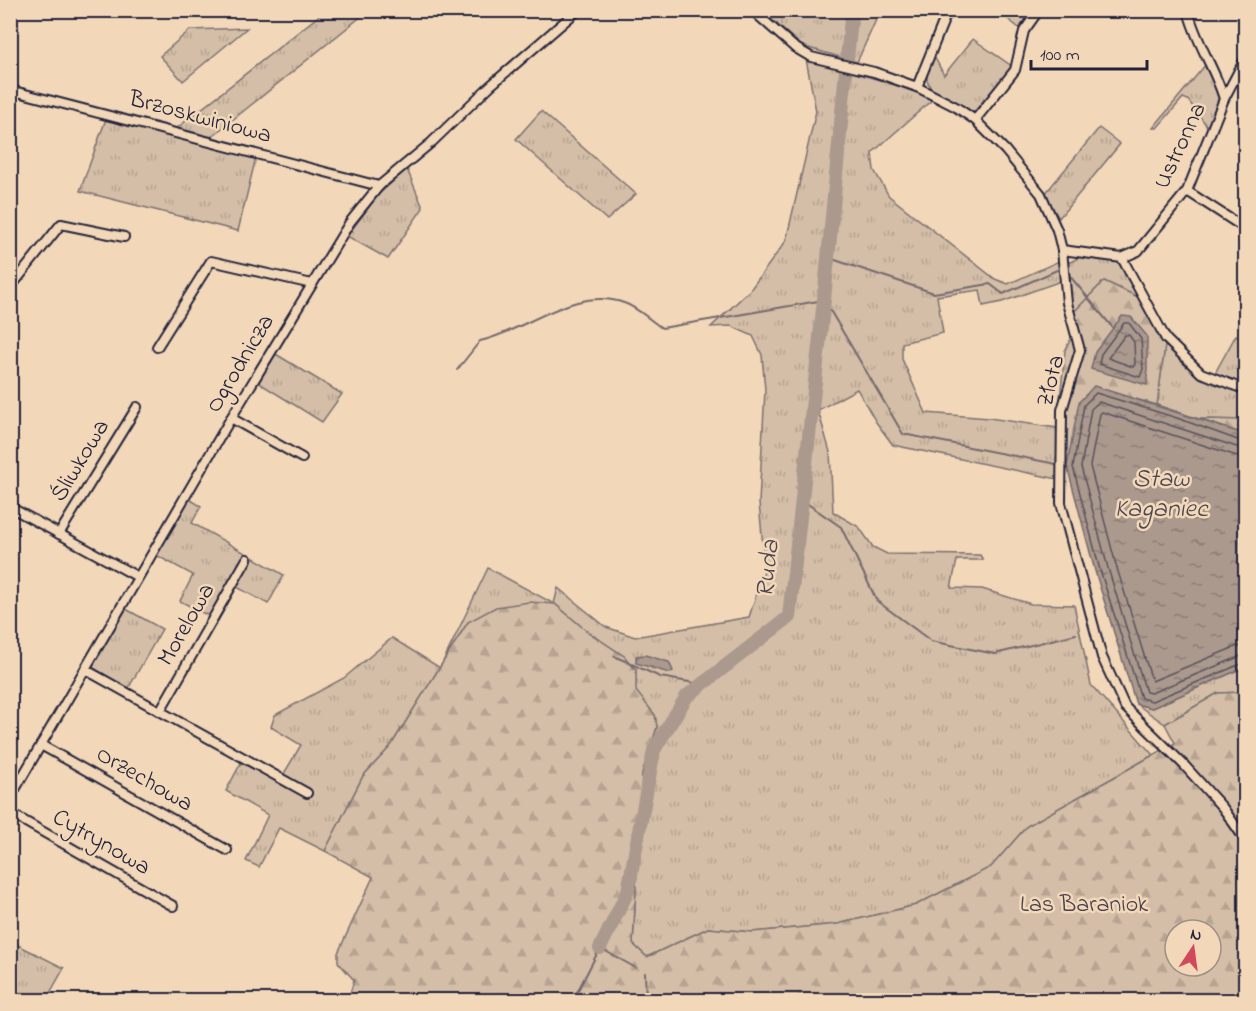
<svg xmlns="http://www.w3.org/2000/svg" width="1256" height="1011" font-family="'Indie Flower',sans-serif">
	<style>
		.grass { fill: url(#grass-tufts); stroke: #7b7071; stroke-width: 1.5 }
		.forest { fill: url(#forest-firs); stroke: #7b7071; stroke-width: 1.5; fill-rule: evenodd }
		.water { fill: url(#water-ripples); stroke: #74696d; stroke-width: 1.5 }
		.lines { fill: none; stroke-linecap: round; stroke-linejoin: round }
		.shore { stroke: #59525c; stroke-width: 1.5 }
		.stream { stroke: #74696d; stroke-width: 2 }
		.river { stroke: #ab998e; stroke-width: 14 }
		.minor-casing { stroke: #22223b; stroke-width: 12 }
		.minor { stroke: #f2d8b9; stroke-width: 8 }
		.labels { text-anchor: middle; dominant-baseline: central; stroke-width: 5; stroke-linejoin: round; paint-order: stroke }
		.street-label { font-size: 24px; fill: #22223b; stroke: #f2d8b9 }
		.park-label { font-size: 24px; fill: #464151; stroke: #f2d8b9 }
		.water-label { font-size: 26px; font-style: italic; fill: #4b4654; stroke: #f2d8b9 }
	</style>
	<defs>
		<pattern id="grass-tufts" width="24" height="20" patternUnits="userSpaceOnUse" patternTransform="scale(1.5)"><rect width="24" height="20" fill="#d4bea7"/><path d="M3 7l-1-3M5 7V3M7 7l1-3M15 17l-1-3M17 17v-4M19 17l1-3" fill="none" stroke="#b6a391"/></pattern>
		<pattern id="forest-firs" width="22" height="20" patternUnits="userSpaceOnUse" patternTransform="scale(1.5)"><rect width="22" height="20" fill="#d4bea7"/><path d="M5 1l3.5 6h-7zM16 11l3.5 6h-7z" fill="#b6a391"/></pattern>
		<pattern id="water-ripples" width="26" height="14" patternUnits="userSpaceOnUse" patternTransform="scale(1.5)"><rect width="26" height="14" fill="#ab998e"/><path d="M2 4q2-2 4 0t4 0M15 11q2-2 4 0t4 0" fill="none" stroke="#8b7c75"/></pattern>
	</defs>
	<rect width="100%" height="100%" fill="#f2d8b9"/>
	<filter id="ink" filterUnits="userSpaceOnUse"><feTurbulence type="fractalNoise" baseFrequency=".0167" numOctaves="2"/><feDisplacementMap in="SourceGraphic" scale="12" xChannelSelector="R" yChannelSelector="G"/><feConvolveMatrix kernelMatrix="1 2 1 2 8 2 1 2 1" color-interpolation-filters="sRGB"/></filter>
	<g filter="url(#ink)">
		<!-- grass -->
		<g class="grass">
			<polygon points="326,10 368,11 210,138 176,129"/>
			<polygon points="762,11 880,11 857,62 802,46"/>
			<polygon points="998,11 1033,11 1019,28"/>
			<polygon points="247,28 183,81 160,56 190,30"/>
			<path d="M973,39L1013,67L973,113C960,111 929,94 927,79C926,72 931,63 934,56L944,75Z"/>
			<polygon points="806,59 890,83 933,99 872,153 874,170 889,196 995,279 1008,284 1059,261 1061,281 1002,302 983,306 980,290 937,296 943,333 902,343 902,359 926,413 989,418 1057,428 1058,479 893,445 876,422 857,389 818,410 830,452 833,512 859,527 873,547 887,554 980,555 983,560 957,560 951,588 982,589 1031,604 1074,605 1091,685 1153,755 1027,826 991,867 916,905 838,924 752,932 708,928 647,957 633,944 642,773 657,727 655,715 635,691 636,670 624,656 588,632 555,604 468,622 390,747 363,776 325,851 279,828 259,867 246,861 268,815 226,791 242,761 282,777 301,745 271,727 275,715 344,678 392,638 440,668 488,568 554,604 558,588 606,627 635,637 749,617 765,568 759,503 765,390 762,355 753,336 731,326 711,327 750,290 786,241 816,111"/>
			<path d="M1207,63C1222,95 1222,96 1209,129L1188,100L1183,98L1157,128H1153Z"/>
			<polygon points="541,111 636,194 607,220 516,139"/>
			<polygon points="106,119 256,157 238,231 80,191"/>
			<polygon points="1099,128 1120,144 1059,218 1044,195"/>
			<polygon points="407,169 423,208 388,259 347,236 379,194"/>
			<polygon points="1082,256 1118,262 1138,297 1104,281 1073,313 1066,283 1066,264"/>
			<polygon points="1236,335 1245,340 1245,387 1215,373"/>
			<polygon points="1165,345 1196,374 1245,394 1245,420 1199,419 1157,405"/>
			<polygon points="274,353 342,394 322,422 256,381"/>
			<polygon points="189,499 201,506 192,523 284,575 268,604 237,587 218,621 180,601 193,575 156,555"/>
			<polygon points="126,609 162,629 128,689 92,667"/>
			<polygon points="1245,667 1245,692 1218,693 1165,724 1136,704 1152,708"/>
			<polygon points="10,941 64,968 46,1000 11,1000"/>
		</g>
		<!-- forest -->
		<g class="forest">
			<polygon points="1104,281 1138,297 1165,345 1157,405 1093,387 1068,466 1058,479 1057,428 1065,350 1074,333 1073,313"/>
			<polygon points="1199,419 1245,420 1245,440 1240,433"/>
			<path d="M529,602L555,604L588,632L624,656L636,670V691L655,715L657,727L642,773L633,944L647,957L708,928L752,932L838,924L916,905L991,867L1027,826L1175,743L1165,724L1218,693L1245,692V1000H348L354,980L338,962V953L373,877L325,851L363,776L390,747L468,622L496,607ZM1175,930H1211V966H1175Z"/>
		</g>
		<!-- water -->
		<g class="water">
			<polygon points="1122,316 1131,317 1147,336 1147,385 1091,369 1095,352"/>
			<polygon points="1094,386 1241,433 1245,440 1245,667 1152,708 1136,704 1095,571 1067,466 1079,402"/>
			<polygon points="645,655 669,662 673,671 669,673 636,663 636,656"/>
		</g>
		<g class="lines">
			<!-- shore -->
			<g class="shore">
				<polygon points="1124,323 1129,323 1141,339 1143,369 1140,377 1099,364 1101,354"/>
				<polygon points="1125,335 1129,335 1134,342 1135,364 1133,367 1108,358"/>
				<polyline points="1246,443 1177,418 1096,393 1084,405 1073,467 1100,570 1141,698 1152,701 1246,662"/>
				<polyline points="1246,450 1099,402 1091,409 1081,467 1108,568 1146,692 1151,693 1246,654"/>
				<polyline points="1246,459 1102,412 1100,414 1090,466 1116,565 1152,681 1235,647 1246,645"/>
			</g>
			<!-- stream -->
			<g class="stream">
				<polyline points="826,257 934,293 990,284 1003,294 1057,270"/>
				<polyline points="1069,275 1113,328"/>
				<path d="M457,370L480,341C526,331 575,285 624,303C637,307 651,321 662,328L824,300L903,434L1056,464"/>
				<polyline points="802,500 841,527 877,601 931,641 995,654 1076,634"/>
				<polyline points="614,656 660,677 701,684"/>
				<polyline points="645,973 646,1000"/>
				<polyline points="573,1000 600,948 636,968"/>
			</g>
			<!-- river -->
			<g class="river">
				<polyline points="847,59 852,10"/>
				<polyline points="600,948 628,891 654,750 687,696 789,617 824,300 846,71"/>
			</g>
			<defs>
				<g id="minor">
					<polyline points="752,10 794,47 811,57 874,72 917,87 956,107 975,120 1005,150 1041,194 1057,230 1062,250 1067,303 1080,350 1062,410 1061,503 1102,657 1125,707 1184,765 1223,808 1246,841"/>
					<polyline points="917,87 948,10"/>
					<polyline points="10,90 379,186"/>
					<polyline points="1224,99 1246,57"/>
					<polyline points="975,120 1015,70 1024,31 1039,10"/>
					<polyline points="1187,191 1246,229"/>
					<path d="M1062,250L1122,258L1138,251L1187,191L1224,99C1215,68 1195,41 1188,10"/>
					<polyline points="1122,258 1166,339 1201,373 1246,390"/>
					<polyline points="10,288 61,224 124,237"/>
					<polyline points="157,347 211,261 312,284"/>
					<polyline points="231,418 302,458"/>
					<polyline points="10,507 138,577"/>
					<polyline points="59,534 137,407"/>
					<polyline points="86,670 307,793"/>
					<polyline points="160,711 247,559"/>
					<polyline points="41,745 227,850"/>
					<polyline points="10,798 231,418 350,222 379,186 432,142 490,86 578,10"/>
					<polyline points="10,813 173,906"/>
				</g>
			</defs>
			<!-- minor casing -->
			<use href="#minor" class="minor-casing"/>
			<!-- minor -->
			<use href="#minor" class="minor"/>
		</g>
	</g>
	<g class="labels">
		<!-- street labels -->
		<g class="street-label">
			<text transform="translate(200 118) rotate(15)">Brzoskwiniowa</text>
			<text transform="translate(1181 146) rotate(-65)">Ustronna</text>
			<text transform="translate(241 364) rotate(-59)">Ogrodnicza</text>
			<text transform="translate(1052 381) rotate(-76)">Złota</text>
			<text transform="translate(81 461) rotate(-59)">Śliwkowa</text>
			<text transform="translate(187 625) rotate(-60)">Morelowa</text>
			<text transform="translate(144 780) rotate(30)">Orzechowa</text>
			<text transform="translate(101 843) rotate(30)">Cytrynowa</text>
		</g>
		<!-- park labels -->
		<g class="park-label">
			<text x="1084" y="905">Las Baraniok</text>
		</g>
		<!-- water labels -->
		<g class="water-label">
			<text x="1161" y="480">Staw<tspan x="1161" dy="30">Kaganiec</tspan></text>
			<text transform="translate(769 569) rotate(-84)">Ruda</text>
		</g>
	</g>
	<!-- margin -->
	<rect width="1256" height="1011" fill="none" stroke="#f2d8b9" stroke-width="36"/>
	<rect x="18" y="18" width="1220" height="975" fill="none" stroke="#22223b" stroke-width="2" filter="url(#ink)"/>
	<!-- north arrow -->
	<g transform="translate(1193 948) rotate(13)"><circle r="28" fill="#f2d8b9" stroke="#9f8f87" stroke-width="1.5"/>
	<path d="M0-4.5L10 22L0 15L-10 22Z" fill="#d1495b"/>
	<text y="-9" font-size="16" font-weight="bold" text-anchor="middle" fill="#22223b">N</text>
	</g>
	<!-- scale -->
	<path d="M1031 60v9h116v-9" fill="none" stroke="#22223b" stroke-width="3"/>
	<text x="1040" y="60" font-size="18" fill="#22223b" stroke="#f2d8b9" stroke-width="4.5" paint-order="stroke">100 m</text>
</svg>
